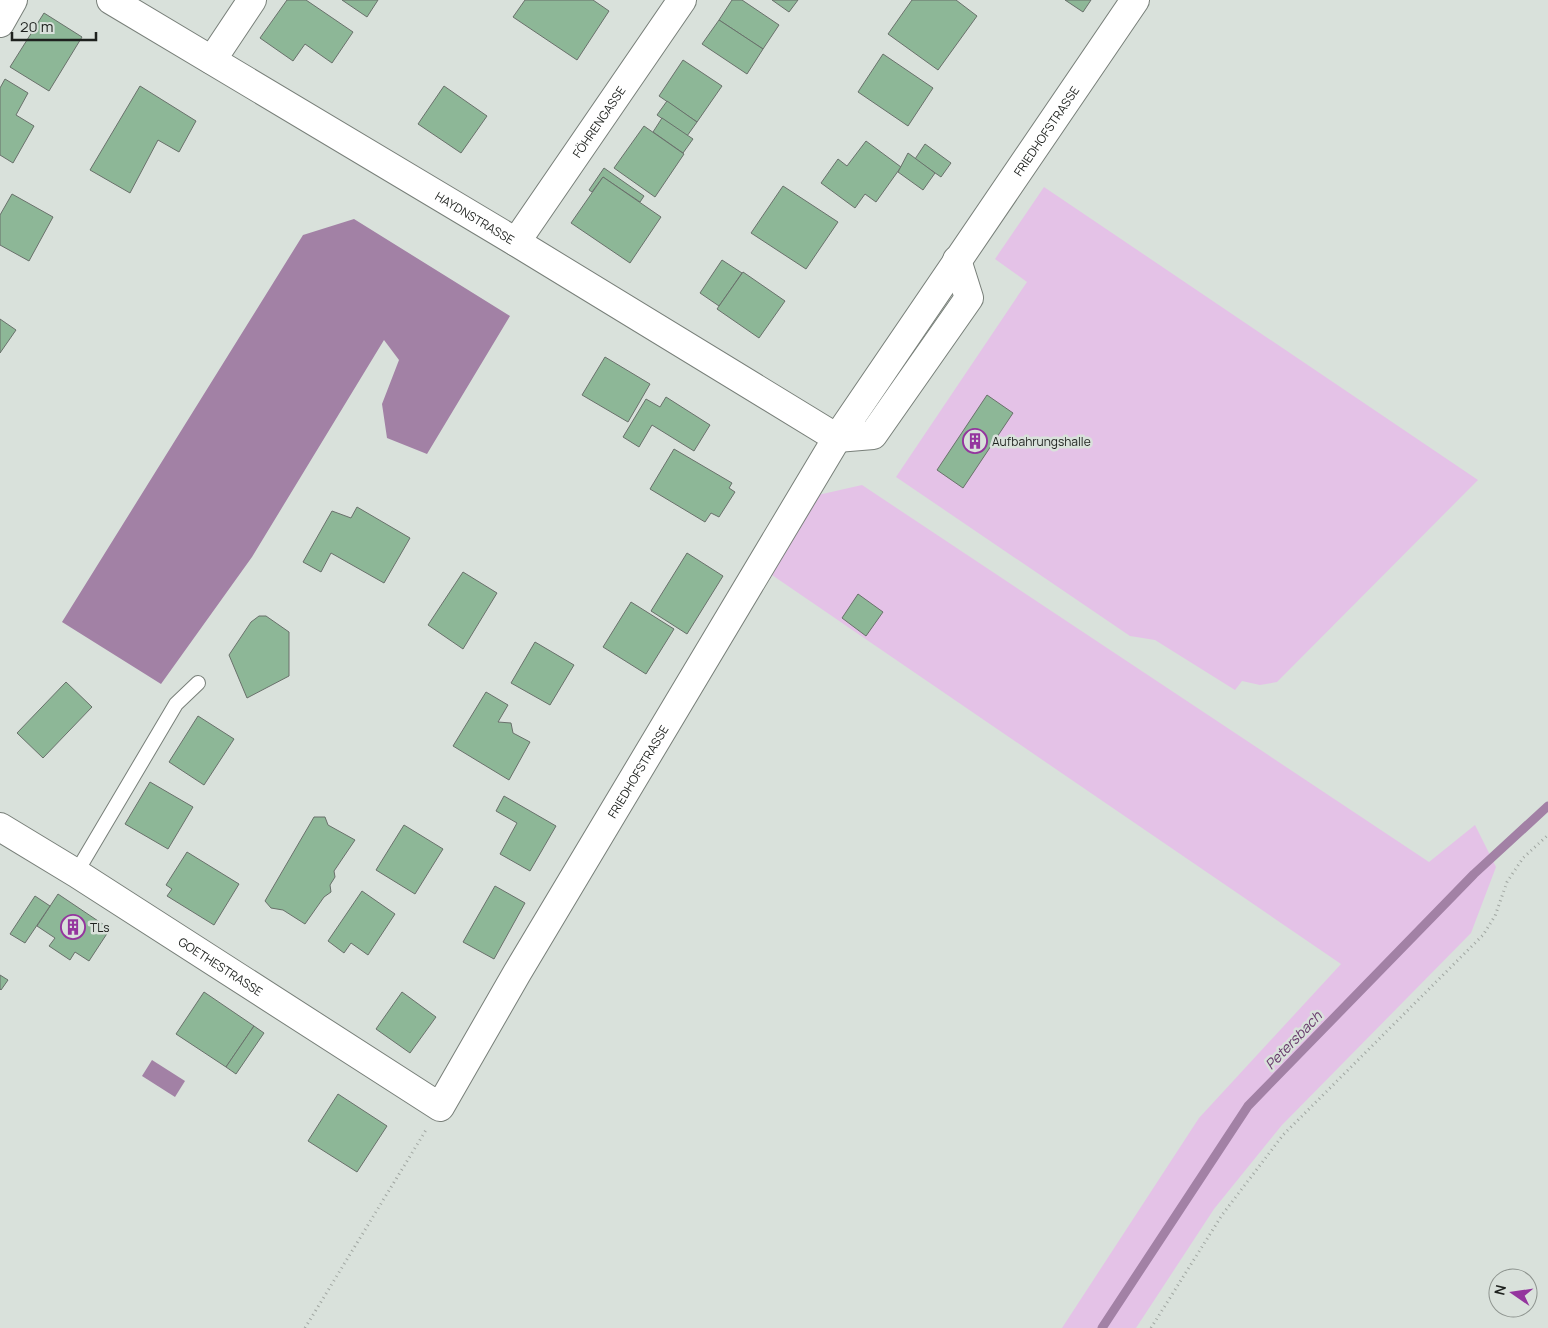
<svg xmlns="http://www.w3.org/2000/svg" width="1548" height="1328" font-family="Manrope,sans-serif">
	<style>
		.green { fill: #e4c2e7 }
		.water { fill: #a281a5 }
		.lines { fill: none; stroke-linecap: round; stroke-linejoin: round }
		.stream { stroke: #a281a5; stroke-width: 9 }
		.building { fill: #8db797; stroke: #69716b }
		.service-casing { stroke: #787f79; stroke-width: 16 }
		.minor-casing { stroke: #787f79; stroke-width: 30 }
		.path { stroke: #a0a6a1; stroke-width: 3; stroke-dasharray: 1 4; stroke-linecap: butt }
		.service { stroke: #fff; stroke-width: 14 }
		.minor { stroke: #fff; stroke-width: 28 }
		.labels { text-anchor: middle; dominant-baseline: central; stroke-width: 5; stroke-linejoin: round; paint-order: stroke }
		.street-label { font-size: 12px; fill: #1e211e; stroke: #d9e1db }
		.poi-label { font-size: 12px; fill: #1e211e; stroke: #d9e1db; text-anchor: start }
		.water-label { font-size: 14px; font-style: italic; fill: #673a6b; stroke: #d9e1db }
	</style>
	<rect width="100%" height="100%" fill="#d9e1db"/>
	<!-- green -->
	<g class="green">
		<polygon points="1044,187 1478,480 1277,682 1260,685 1242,681 1235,690 1155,640 1130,636 896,477 1027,282 995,259"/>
		<polygon points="862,485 1429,862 1475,825 1496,867 1471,933 1282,1125 1214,1209 1136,1328 1062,1328 1199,1118 1341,964 769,573 818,495"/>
	</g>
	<!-- water -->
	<g class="water">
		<polygon points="354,219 510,316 427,454 387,438 382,404 399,360 384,340 252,557 161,684 62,622 303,235"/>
		<polygon points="152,1060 185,1081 175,1097 142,1076"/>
	</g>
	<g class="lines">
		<!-- stream -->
		<polyline class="stream" points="1102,1328 1248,1106 1474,874 1548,806"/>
	</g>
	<!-- building -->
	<g class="building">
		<polygon points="287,0 306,0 353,32 332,63 305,44 293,61 260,38"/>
		<polygon points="342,0 378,0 367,17"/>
		<polygon points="525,0 593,0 609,11 577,60 513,17"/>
		<polygon points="732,0 742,0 779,25 763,49 719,20"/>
		<polygon points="772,0 798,0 789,12"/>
		<polygon points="912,0 956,0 977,16 938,70 888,34"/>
		<polygon points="1065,0 1091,0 1083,12"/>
		<polygon points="44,13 82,37 49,91 10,67"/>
		<polygon points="719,20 763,49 747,74 702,44"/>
		<polygon points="883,54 933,88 908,126 858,92"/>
		<polygon points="683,60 722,86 697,122 659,96"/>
		<polygon points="5,79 28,93 16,115 34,126 13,163 0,155 0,88"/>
		<polygon points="140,86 196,121 179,152 158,140 130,193 90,170"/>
		<polygon points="444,86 487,116 461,153 418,124"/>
		<polygon points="667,101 697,122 687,136 657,115"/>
		<polygon points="662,118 693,139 683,153 653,132"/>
		<polygon points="644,126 684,154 655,197 614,168"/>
		<polygon points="866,141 901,167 876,202 865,194 855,208 821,183 838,159 847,166"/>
		<polygon points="925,144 951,163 941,177 915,159"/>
		<polygon points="908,153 935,173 923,190 898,172"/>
		<polygon points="604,168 644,196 640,202 603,177 592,192 589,190"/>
		<polygon points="603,177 661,217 630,263 571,223"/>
		<polygon points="783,186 838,222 806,269 751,233"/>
		<polygon points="12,194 53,217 29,261 0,245 0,215"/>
		<polygon points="722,260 742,273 719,306 700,293"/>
		<polygon points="743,272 785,301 759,338 717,309"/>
		<polygon points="0,319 16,330 0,353"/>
		<polygon points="605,357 650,384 628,422 582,395"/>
		<polygon points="987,395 1013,413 963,488 937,470"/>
		<polygon points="666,397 710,425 694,451 652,425 639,447 623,437 646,399 660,407"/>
		<polygon points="674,449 732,483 729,488 735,492 719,517 711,513 705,522 650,489"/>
		<polygon points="357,507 410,538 384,583 331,553 321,572 303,562 332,511 351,518"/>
		<polygon points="687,553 723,576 687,634 651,611"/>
		<polygon points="463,572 497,593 463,649 428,625"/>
		<polygon points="858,594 883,612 866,636 842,618"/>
		<polygon points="631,602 674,629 646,674 603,647"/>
		<polygon points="259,616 266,616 289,632 289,676 247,698 229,655 251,622"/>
		<polygon points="535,642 574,665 550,705 511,683"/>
		<polygon points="66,682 92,707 43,758 17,733"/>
		<polygon points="486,692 508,705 498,722 511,723 513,733 530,742 509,780 453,746"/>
		<polygon points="198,716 234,739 204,785 169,762"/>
		<polygon points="150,782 193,807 168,849 125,824"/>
		<polygon points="504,796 556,826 530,871 500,854 517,823 496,811"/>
		<polygon points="314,817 325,817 328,825 355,840 334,871 335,877 330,885 331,892 324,897 305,924 283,910 271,908 265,901"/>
		<polygon points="404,825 443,849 415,894 376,870"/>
		<polygon points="187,852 239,884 214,925 167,896 172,889 166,885"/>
		<polygon points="495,886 525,903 494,959 463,942"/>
		<polygon points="362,891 395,914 368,955 351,943 344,953 328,941"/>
		<polygon points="58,894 110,929 89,961 75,952 70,960 49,946 55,938 37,926"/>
		<polygon points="35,896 50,906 25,943 10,934"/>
		<polygon points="0,975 8,980 1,990 0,989"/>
		<polygon points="204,992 254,1026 226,1067 176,1034"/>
		<polygon points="402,992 436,1017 410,1053 376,1029"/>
		<polygon points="254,1026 264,1033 236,1074 226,1067"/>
		<polygon points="338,1094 387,1126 357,1172 308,1141"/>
	</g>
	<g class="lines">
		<defs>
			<polyline id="service" points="76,873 176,704 198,683"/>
			<g id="minor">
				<path id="s1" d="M111,0L516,242L837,438"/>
				<polyline points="0,23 13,0"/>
				<polyline points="212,60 252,0"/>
				<path id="s2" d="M516,242L682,0"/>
				<polyline points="837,438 873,435 969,298 957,260"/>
				<path id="s3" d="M0,827L76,873L440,1107L517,973L837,438L1135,0"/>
			</g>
		</defs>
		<!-- service casing -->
		<use href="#service" class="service-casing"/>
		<!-- minor casing -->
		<use href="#minor" class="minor-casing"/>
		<!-- path -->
		<g class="path">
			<polyline points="305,1328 426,1130"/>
			<polyline points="1151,1328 1222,1215 1283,1135 1483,935 1495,916 1507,882 1523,858 1548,835"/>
		</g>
		<!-- service -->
		<use href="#service" class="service"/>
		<!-- minor -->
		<use href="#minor" class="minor"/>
	</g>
	<!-- icons -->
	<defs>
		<symbol id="building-ring" viewBox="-11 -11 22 22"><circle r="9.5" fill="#d9e1db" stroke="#94359e" stroke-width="1.5"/><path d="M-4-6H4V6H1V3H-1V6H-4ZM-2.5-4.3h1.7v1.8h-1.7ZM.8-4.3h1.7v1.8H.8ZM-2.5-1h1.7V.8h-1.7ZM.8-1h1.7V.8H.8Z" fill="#94359e"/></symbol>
	</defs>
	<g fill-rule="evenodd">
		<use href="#building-ring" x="961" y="427" width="28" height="28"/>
		<use href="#building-ring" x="59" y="913" width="28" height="28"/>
	</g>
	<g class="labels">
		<!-- street labels -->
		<g class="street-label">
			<text stroke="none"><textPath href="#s2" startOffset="146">FÖHRENGASSE</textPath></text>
			<text stroke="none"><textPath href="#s3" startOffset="1671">FRIEDHOFSTRASSE</textPath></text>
			<text stroke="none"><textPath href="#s1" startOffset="424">HAYDNSTRASSE</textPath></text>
			<text stroke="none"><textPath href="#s3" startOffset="911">FRIEDHOFSTRASSE</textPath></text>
			<text stroke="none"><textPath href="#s3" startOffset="261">GOETHESTRASSE</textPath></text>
		</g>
		<!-- poi labels -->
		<g class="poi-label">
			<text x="992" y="441">Aufbahrungshalle</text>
			<text x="90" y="927">TLs</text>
		</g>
		<!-- water labels -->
		<g class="water-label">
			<text transform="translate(1293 1040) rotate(-46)">Petersbach</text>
		</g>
	</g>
	<!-- north arrow -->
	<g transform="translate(1513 1293) rotate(283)"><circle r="24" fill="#d9e1db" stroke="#8e948f"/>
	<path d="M0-4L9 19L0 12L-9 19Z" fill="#94359e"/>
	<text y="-8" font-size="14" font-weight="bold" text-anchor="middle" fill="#1e211e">N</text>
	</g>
	<!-- scale -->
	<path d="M12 32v8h84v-8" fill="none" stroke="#1e211e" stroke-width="2.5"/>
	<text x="20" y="32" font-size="15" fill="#1e211e" stroke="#d9e1db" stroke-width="4" paint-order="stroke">20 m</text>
</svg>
